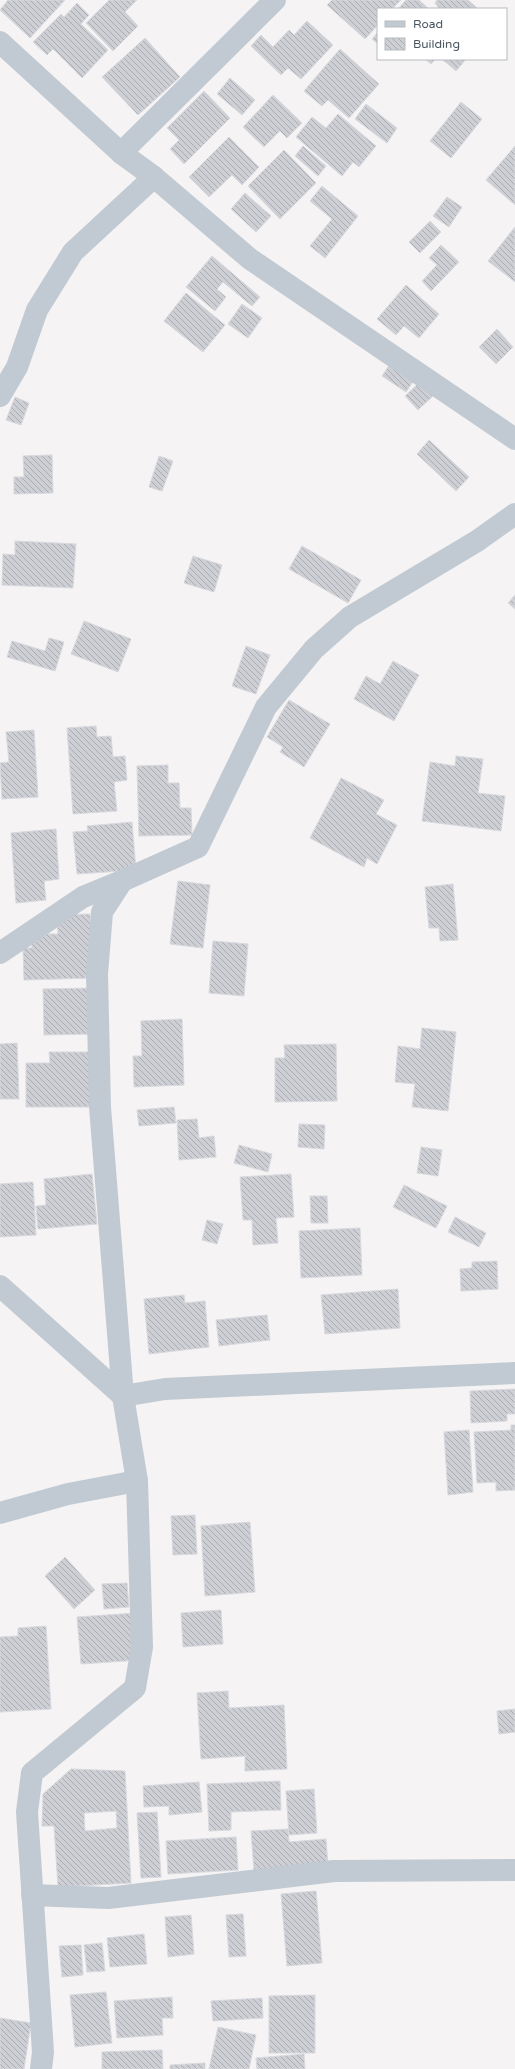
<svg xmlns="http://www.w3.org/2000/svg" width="515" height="2069" font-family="'Varela Round',sans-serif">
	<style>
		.building { fill: url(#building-back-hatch); stroke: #d7d9de; fill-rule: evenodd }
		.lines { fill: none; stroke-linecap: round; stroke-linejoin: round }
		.street { stroke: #c1cad2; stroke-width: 22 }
	</style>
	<defs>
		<pattern id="building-back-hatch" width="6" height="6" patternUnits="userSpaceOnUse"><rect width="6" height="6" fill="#cdcfd5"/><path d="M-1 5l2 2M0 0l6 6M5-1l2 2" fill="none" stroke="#a8abb0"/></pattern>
	</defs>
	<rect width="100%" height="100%" fill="#f5f3f3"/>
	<!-- building -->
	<g class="building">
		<polygon points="8,0 65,0 30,38 0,10"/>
		<polygon points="109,0 137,0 125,12 138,26 113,51 86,23"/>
		<polygon points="332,0 401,0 392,9 378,9 378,25 365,39 327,5"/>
		<polygon points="406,0 419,0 429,9 398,9"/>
		<polygon points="437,0 468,0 478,9 440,9 435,3"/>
		<polygon points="77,3 89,15 81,24 108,50 82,78 53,49 47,55 33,42 61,14 64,17"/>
		<polygon points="307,21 333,45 301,79 288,68 281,75 251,46 261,35 273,47 289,30 294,35"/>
		<polygon points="378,32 378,44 372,39"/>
		<polygon points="145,38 180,77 138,115 102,77"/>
		<polygon points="340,49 379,84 349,118 328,100 322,106 304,91"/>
		<polygon points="425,59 436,59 431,64"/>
		<polygon points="442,59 466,59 456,71"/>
		<polygon points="230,78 255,100 242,115 217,94"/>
		<polygon points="204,91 230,118 184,164 170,149 179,140 167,128"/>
		<polygon points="273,95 302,123 287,138 280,131 264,147 243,127"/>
		<polygon points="461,102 482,119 451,158 430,141"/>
		<polygon points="366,104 397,128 387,143 355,119"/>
		<polygon points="338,114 376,146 359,167 353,162 342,176 296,137 312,117 326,128"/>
		<polygon points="229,137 259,167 242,185 232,175 209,197 189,177"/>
		<polygon points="303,146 326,166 318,176 295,156"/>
		<polygon points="515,146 515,205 486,180"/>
		<polygon points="284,150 316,183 280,219 248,186"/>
		<polygon points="322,186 358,216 325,258 310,246 332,219 310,201"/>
		<polygon points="245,193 271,216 256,232 231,209"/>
		<polygon points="447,197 462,207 449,227 433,216"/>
		<polygon points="430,221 441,232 420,253 409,242"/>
		<polygon points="515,227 515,282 488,261"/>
		<polygon points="441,245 459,262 431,291 422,281 437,265 429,258"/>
		<polygon points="212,256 260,297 252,306 223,282 217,289 226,297 215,311 186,287"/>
		<polygon points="406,285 439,314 419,338 404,326 396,335 377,319"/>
		<polygon points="186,293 225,325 203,352 164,321"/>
		<polygon points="242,304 262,318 248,338 228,324"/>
		<polygon points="497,329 513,347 496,364 479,347"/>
		<polygon points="390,364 414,380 406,392 382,376"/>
		<polygon points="420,382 433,396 418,410 405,396"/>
		<polygon points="15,397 29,403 21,425 6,420"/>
		<polygon points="429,440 469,477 456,491 417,454"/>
		<polygon points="52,455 53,493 14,494 14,477 24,477 23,456"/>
		<polygon points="159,456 173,461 162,491 149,487"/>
		<polygon points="15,541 76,544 73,588 2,585 3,554 15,555"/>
		<polygon points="302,546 361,580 348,603 289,569"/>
		<polygon points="193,556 222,565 214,592 184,583"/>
		<polygon points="515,595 515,609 508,603"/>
		<polygon points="84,621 131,639 118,672 71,654"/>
		<polygon points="49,638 64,642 55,671 7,657 12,641 45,651"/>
		<polygon points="246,646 270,655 256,694 232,686"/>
		<polygon points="393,661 419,675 394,721 354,699 366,676 380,684"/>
		<polygon points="289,700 330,724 304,767 280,752 283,747 267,737"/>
		<polygon points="96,726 97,737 111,736 113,757 125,756 127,780 114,782 117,811 73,814 67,728"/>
		<polygon points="34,730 38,797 2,799 0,763 9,762 6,732"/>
		<polygon points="456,756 483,759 478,793 505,796 501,831 422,821 430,762 455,766"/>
		<polygon points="168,765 168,783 179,783 180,808 191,808 192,835 139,836 137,766"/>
		<polygon points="341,778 384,800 376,814 397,825 377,864 367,858 364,867 310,838"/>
		<polygon points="132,822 136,870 77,874 73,832 88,831 87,826"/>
		<polygon points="56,829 59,879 44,881 46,900 16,903 11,833"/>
		<polygon points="178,881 210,885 203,948 170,944"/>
		<polygon points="453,884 458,940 440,941 439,928 429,928 425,887"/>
		<polygon points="90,914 92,978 24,980 23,948 32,948 31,934 58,934 57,915"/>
		<polygon points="213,941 248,944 244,996 209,993"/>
		<polygon points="91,988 93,1034 44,1035 43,989"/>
		<polygon points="182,1019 184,1085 134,1087 133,1056 142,1056 141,1021"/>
		<polygon points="422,1028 456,1032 448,1111 412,1107 415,1084 395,1082 398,1046 420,1049"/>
		<polygon points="17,1043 19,1099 0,1099 0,1044"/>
		<polygon points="336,1044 337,1101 275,1102 275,1058 285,1058 284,1045"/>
		<polygon points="49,1052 94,1052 94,1107 26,1107 26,1063 50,1063"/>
		<polygon points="174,1107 176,1123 139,1126 137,1110"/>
		<polygon points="197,1119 199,1138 214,1136 216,1157 179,1160 177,1120"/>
		<polygon points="299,1124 325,1125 324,1149 298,1147"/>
		<polygon points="239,1145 272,1154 268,1172 234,1163"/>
		<polygon points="421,1147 442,1150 438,1176 417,1173"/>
		<polygon points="92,1174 97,1224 38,1229 36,1206 46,1205 44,1179"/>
		<polygon points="291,1174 294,1217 276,1218 278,1243 253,1245 252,1220 243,1220 240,1177"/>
		<polygon points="33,1182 36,1235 0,1237 0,1184"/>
		<polygon points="404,1185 447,1206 436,1228 393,1207"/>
		<polygon points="310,1196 327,1196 328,1223 311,1223"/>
		<polygon points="455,1217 486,1233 479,1247 448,1232"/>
		<polygon points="207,1220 223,1224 217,1244 202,1240"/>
		<polygon points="360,1228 362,1275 301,1278 299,1231"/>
		<polygon points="497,1261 498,1289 461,1291 460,1269 472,1268 472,1262"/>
		<polygon points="398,1289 400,1328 325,1334 321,1295"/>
		<polygon points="184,1295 185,1303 205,1301 209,1347 149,1354 144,1299"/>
		<polygon points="267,1315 270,1340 219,1346 216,1320"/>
		<polygon points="515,1389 515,1414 507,1414 507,1421 471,1423 470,1391"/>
		<polygon points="511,1425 515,1425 515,1490 496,1491 496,1482 477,1483 474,1432 511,1430"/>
		<polygon points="469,1430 473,1492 448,1495 444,1432"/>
		<polygon points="195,1515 197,1554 173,1555 171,1516"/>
		<polygon points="250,1522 255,1592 205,1596 201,1526"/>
		<polygon points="65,1557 95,1590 74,1609 45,1576"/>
		<polygon points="127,1583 129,1607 104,1609 102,1584"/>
		<polygon points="221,1610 223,1644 183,1647 181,1613"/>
		<polygon points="136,1613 140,1660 81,1664 77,1617"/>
		<polygon points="46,1626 51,1709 0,1712 0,1637 18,1636 18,1628"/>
		<polygon points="228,1691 229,1708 284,1705 287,1769 245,1771 245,1756 201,1759 197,1693"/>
		<polygon points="515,1709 515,1732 499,1734 497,1711"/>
		<path d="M71,1769L125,1771L131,1883L58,1887L54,1826H42L43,1794ZM116,1811L117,1828L85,1831L84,1813Z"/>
		<polygon points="280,1781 281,1810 231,1812 231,1830 209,1831 207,1784"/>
		<polygon points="199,1782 202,1812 169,1815 169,1806 144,1807 143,1786"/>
		<polygon points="314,1789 317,1833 289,1835 286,1791"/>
		<polygon points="157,1812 161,1877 141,1878 137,1813"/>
		<polygon points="288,1829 289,1842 326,1839 328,1866 254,1871 251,1831"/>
		<polygon points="236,1837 238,1870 168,1874 166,1841"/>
		<polygon points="316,1891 322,1963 287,1966 281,1894"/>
		<polygon points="243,1914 246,1956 229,1957 226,1915"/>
		<polygon points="191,1915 194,1954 168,1957 165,1917"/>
		<polygon points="144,1934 147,1964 110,1967 107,1938"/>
		<polygon points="102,1943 105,1971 87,1972 84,1945"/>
		<polygon points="81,1945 83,1975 62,1977 59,1946"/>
		<polygon points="106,1992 112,2043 75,2047 70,1995"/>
		<polygon points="315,1995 315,2053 269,2053 269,1996"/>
		<polygon points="172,1997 173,2018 162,2018 163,2035 117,2038 114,2001"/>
		<polygon points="262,1998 263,2018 213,2021 211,2001"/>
		<polygon points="0,2018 31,2023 24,2069 0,2069"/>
		<polygon points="218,2027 256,2035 249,2069 209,2069"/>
		<polygon points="162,2050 163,2069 102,2069 102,2052"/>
		<polygon points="304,2054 305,2069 257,2069 256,2058"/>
		<polygon points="205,2063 205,2069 170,2069 170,2065"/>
	</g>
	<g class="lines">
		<!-- street -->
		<g class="street">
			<polyline points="0,42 121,153 154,177 250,259 515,439"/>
			<polyline points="121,153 275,0"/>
			<polyline points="0,396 17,367 37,310 73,252 154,177"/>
			<polyline points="0,953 83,897 122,881"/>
			<polyline points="0,1286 123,1396 165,1389 515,1373"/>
			<polyline points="0,1513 68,1494 137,1481"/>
			<polyline points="32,1895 108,1898 334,1871 515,1870"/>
			<polyline points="41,2069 43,2052 27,1812 32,1773 135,1688 142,1647 137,1481 123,1396 100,1107 97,974 102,912 122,881 198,847 266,707 314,649 350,617 477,541 515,514"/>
		</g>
	</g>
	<!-- legend -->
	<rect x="377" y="8" width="130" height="52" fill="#ffffff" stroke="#b7bbc0"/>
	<rect x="385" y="21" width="20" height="6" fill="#c1cad2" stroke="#b7bbc0"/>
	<text x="413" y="28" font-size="12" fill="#4a5661">Road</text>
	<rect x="385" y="38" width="20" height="12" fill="url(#building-back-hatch)" stroke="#b7bbc0"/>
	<text x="413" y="48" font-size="12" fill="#4a5661">Building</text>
</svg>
